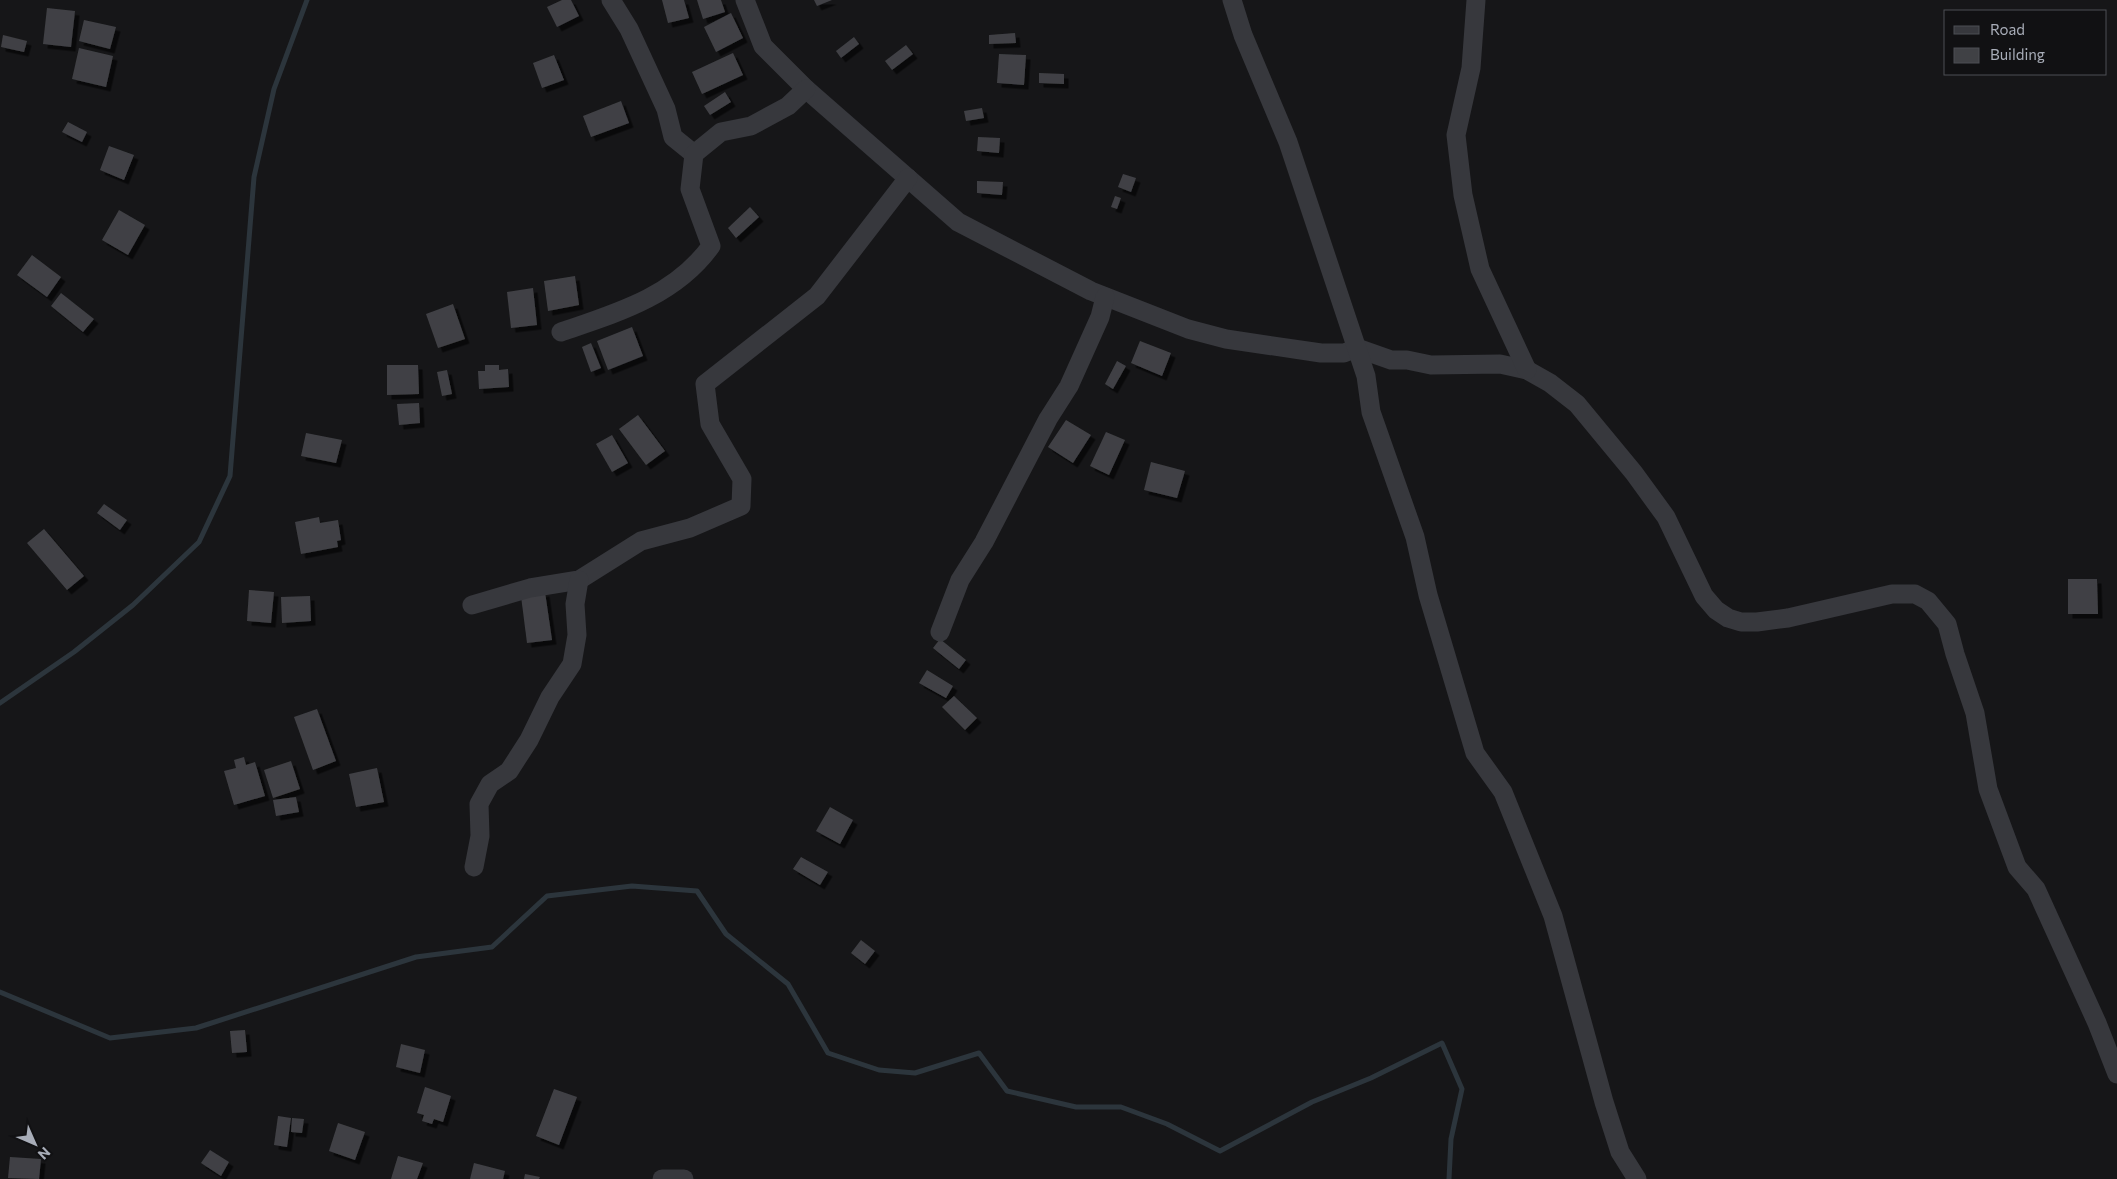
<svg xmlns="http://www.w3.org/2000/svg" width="2117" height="1179" font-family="Commissioner,sans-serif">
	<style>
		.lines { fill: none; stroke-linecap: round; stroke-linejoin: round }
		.stream { stroke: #2c353c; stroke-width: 5 }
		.building { fill: #404145; filter: url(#shadow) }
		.street { stroke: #37383d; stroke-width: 19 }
	</style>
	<defs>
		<filter id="shadow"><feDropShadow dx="4.5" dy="4.5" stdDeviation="0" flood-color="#0009"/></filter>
	</defs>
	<rect width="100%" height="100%" fill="#161618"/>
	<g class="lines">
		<!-- stream -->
		<g class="stream">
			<polyline points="0,703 74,652 133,605 199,542 230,476 254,177 274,89 307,0"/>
			<polyline points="0,992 110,1038 196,1028 416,957 492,947 547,896 632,886 697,891 726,934 788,984 828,1053 879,1070 915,1073 979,1053 1007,1091 1076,1107 1121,1107 1167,1124 1220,1151 1312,1102 1371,1078 1442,1043 1462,1089 1451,1139 1449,1179"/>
		</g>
	</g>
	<!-- building -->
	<g class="building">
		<polygon points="562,0 571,0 579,16 557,27 547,7"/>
		<polygon points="662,0 684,0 689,18 668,23"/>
		<polygon points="697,0 721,0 725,12 703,19"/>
		<polygon points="814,0 832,0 817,6"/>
		<polygon points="47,8 75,11 71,47 43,44"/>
		<polygon points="731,13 743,38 716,52 704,27"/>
		<polygon points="84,20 116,27 110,49 79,41"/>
		<polygon points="1015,33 1016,43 989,44 989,35"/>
		<polygon points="3,35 27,41 24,52 1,47"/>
		<polygon points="854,37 859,44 841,58 836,51"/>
		<polygon points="906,45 913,54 892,70 885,61"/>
		<polygon points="79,48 113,56 106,87 72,79"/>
		<polygon points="733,53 743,75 702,94 692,72"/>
		<polygon points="999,54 1026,55 1024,85 997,83"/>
		<polygon points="554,55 564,80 542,88 533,63"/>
		<polygon points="1039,73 1064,74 1064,84 1039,83"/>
		<polygon points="725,92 731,102 710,115 704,106"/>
		<polygon points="621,101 629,123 591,137 583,116"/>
		<polygon points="982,108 984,118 966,121 964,111"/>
		<polygon points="68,122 87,132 82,142 62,132"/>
		<polygon points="978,137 1000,138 999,153 977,151"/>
		<polygon points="109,146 134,155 124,180 100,170"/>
		<polygon points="1123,174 1136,178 1131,192 1118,187"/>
		<polygon points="977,181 1003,182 1002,195 977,193"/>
		<polygon points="1115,196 1121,198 1117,209 1111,207"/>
		<polygon points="750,207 759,217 736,238 728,228"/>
		<polygon points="119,210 145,225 128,255 102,240"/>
		<polygon points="32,255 61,277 47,297 17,275"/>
		<polygon points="575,276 579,305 548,311 544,281"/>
		<polygon points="533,288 537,325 511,328 507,292"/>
		<polygon points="61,293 94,319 83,332 51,306"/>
		<polygon points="453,304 465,339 438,348 426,314"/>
		<polygon points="632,327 643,356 608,370 597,341"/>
		<polygon points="1140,341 1171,353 1162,376 1131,363"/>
		<polygon points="591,343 601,368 591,372 582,347"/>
		<polygon points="1117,361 1126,366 1113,389 1105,384"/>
		<polygon points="387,365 418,365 419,394 387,395"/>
		<polygon points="485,365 499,365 499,370 508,369 509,387 479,389 478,371 485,371"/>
		<polygon points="447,370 452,394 442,396 437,372"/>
		<polygon points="419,403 420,423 399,425 397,404"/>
		<polygon points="638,415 665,451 646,465 619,429"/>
		<polygon points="1066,420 1091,435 1073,463 1048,447"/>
		<polygon points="1106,432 1125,440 1109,475 1090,466"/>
		<polygon points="306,433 342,440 336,463 301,456"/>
		<polygon points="612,435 628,463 612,472 596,444"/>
		<polygon points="1151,462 1185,471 1177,498 1144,490"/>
		<polygon points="104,504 127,520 120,530 97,513"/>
		<polygon points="319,517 320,523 338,520 341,540 337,541 338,547 301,554 295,522"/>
		<polygon points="44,529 84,576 67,590 27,543"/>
		<polygon points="2068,579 2097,579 2098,614 2068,614"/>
		<polygon points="249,590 274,592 271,623 247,621"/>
		<polygon points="545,592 552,640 527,643 521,596"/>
		<polygon points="310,596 311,621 282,623 281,597"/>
		<polygon points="940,639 966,660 959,669 933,648"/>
		<polygon points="927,670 953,686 946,698 919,683"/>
		<polygon points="954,696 977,718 965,730 942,707"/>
		<polygon points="317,709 336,761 313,770 294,717"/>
		<polygon points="244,757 246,765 255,762 265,796 234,805 224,771 236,768 234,760"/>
		<polygon points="291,761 300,789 273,798 264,770"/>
		<polygon points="377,768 384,802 356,807 349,774"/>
		<polygon points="296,797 299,812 276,816 273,800"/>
		<polygon points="830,807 853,820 840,844 816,831"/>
		<polygon points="801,857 828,872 820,885 793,869"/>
		<polygon points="861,940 875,951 865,964 851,953"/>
		<polygon points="245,1030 247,1052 232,1053 230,1031"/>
		<polygon points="401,1044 425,1050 420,1073 396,1067"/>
		<polygon points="425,1087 451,1096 443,1122 434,1119 432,1124 422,1121 424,1115 417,1113"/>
		<polygon points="554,1089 577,1097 559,1145 536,1136"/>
		<polygon points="278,1116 291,1118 287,1147 274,1145"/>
		<polygon points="292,1118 304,1119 302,1133 291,1132"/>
		<polygon points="338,1123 365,1132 355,1160 329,1151"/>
		<polygon points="210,1150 229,1162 221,1176 201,1163"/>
		<polygon points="398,1156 423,1163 417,1179 391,1179"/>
		<polygon points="10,1157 41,1159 39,1179 8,1178"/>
		<polygon points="474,1163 505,1171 503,1179 470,1179"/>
		<polygon points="525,1174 540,1177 539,1179 524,1179"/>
	</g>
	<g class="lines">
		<!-- street -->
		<g class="street">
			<polyline points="611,0 629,29 666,109 673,137 694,154"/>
			<polyline points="745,0 763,46 806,89 958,222 1091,291 1188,329 1226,339 1321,353 1344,353 1357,348 1391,360 1407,360 1431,365 1500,364 1527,370 1550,383 1577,404 1634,473 1666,517 1704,596 1716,610 1728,618 1741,622 1757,622 1788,618 1892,594 1915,594 1928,601 1947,624 1955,654 1975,713 1988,789 2017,867 2036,889 2097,1023 2117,1074"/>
			<polyline points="1232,0 1243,35 1288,142 1366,376 1371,412 1415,537 1428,595 1475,753 1503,792 1553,916 1604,1102 1620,1152 1637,1179"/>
			<polyline points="1476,0 1471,68 1456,135 1463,195 1480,269 1527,370"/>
			<path d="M561,332C617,313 675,296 711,246L690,189L694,154L721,132L751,126L788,106L806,89"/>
			<polyline points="472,605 530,588 579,580 641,541 690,528 741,506 742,479 710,424 705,384 817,296 908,178"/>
			<polyline points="940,632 960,580 984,542 1048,419 1069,386 1100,317 1105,297"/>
			<polyline points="474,867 480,836 479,804 490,784 509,771 529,740 550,697 572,664 577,635 575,604 579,580"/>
			<polyline points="662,1179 684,1179"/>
		</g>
	</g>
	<!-- legend -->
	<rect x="1944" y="10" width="162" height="65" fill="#111113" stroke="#4d4f55"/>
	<rect x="1954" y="26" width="25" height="8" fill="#37383d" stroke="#4d4f55"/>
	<text x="1990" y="35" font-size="15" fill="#a8adb8">Road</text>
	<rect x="1954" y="48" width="25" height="15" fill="#404145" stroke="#4d4f55"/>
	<text x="1990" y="60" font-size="15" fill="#a8adb8">Building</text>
	<!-- north arrow -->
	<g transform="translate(35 1144) rotate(135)" stroke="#111113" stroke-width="4" paint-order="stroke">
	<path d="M0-4L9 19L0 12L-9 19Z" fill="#a8adb8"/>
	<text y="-8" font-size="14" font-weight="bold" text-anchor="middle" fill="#a8adb8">N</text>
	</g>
</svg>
